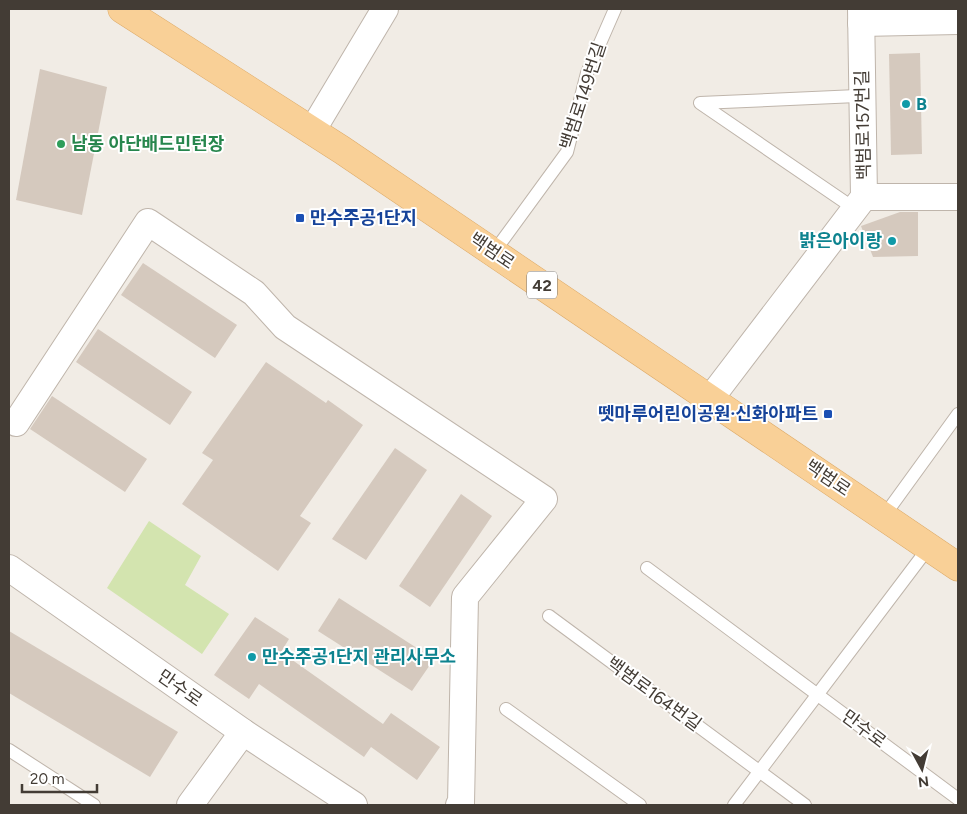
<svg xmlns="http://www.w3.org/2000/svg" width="967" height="814" font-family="Figtree,'Noto Sans KR',sans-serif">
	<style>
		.green { fill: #d3e4af }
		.building { fill: #d5c9be }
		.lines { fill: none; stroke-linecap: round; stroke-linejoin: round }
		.lane-casing { stroke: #bfb5ab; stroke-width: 14 }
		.street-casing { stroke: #bfb5ab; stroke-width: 28 }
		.primary-casing { stroke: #ddaa68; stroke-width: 29 }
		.lane { stroke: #fff; stroke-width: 12 }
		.street { stroke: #fff; stroke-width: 26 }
		.primary { stroke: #f9d097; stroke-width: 28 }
		.culture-dot { fill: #0f9aa8; stroke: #fff; stroke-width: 2 }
		.leisure-dot { fill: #2e9e5b; stroke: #fff; stroke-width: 2 }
		.transit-dot { fill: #1a4fb4; stroke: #fff; stroke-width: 2 }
		.labels { text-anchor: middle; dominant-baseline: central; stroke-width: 4; stroke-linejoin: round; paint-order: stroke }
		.shield { fill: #fff; stroke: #7b7672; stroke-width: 1 }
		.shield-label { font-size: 16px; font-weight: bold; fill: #433c35 }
		.street-label { font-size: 18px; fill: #433c35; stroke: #fff }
		.culture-label { font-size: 18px; font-weight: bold; fill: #0d838f; stroke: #fff; text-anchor: start }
		.leisure-label { font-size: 18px; font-weight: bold; fill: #27864d; stroke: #fff; text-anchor: start }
		.transit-label { font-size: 18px; font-weight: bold; fill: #164399; stroke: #fff; text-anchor: start }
	</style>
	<rect width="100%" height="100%" fill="#f1ece5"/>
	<!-- green -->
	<polygon class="green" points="149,521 201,556 185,585 229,614 202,654 107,588"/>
	<!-- building -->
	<g class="building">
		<polygon points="920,53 922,154 891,155 889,54"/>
		<polygon points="40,69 107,87 82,215 16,200"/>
		<polygon points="900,212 918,212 918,256 873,257 861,226"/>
		<polygon points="143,263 237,325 215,358 121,295"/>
		<polygon points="98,329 192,392 170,425 76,362"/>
		<polygon points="266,362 326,403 328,400 363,425 300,516 311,523 278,571 182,504 213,460 202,453"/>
		<polygon points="52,396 147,459 125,492 30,429"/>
		<polygon points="395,448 427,470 366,560 332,539"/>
		<polygon points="461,494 492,516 430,607 399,586"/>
		<polygon points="339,598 434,659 412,691 318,631"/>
		<polygon points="255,617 289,639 281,652 383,724 391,713 440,747 417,780 371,747 364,757 259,684 249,699 214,675"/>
		<polygon points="9,631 178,732 150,777 9,693"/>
	</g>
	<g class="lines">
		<defs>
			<g id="lane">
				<polyline points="855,209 700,103 857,96 862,90"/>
				<polyline points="494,252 567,152 587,73 615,9"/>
				<polyline points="884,516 958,414"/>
				<polyline points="647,568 958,799"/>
				<polyline points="549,616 805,805"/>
				<polyline points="506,709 640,805"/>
				<polyline points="9,750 94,805"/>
				<polyline points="734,805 929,547"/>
			</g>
			<g id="street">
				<polyline points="861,23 958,21"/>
				<polyline points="312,131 385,9"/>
				<polyline points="864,197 958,197"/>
				<polyline points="710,399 864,197 861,9"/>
				<polyline points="16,423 148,222 254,293 285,327 544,499 465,597 461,804 459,805"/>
				<polyline points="9,568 243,732 354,805"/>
				<polyline points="190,805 243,732"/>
			</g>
			<polyline id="primary" points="122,9 342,150 958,567"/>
		</defs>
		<!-- lane casing -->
		<use href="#lane" class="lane-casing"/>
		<!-- street casing -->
		<use href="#street" class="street-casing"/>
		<!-- primary casing -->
		<use href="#primary" class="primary-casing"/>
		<!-- lane -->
		<use href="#lane" class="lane"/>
		<!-- street -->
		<use href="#street" class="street"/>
		<!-- primary -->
		<use href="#primary" class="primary"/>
	</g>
	<!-- markers -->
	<g class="culture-dot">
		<circle cx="906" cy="104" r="5"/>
		<circle cx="892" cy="241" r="5"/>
		<circle cx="252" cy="657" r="5"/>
	</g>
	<circle class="leisure-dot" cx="61" cy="144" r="5"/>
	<g class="transit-dot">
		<rect x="295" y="213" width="10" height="10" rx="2.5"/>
		<rect x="823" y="409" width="10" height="10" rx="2.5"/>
	</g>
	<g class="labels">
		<!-- shield labels -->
		<rect class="shield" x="527" y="271.5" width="30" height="27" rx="4"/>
		<g class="shield-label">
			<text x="542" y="285">42</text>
		</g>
		<!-- street labels -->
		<g class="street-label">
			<text transform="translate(583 96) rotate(-72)">백범로149번길</text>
			<text transform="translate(863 125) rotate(-91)">백범로157번길</text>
			<text transform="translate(492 251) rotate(34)">백범로</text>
			<text transform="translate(828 478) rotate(34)">백범로</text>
			<text transform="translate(180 688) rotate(35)">만수로</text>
			<text transform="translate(654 694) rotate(36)">백범로164번길</text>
			<text transform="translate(864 729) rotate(37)">만수로</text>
		</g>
		<!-- culture labels -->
		<g class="culture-label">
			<text x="916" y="104">B</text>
			<text x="882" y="241" text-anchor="end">밝은아이랑</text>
			<text x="262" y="657">만수주공1단지 관리사무소</text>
		</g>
		<!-- leisure labels -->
		<g class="leisure-label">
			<text x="71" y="144">남동 아단배드민턴장</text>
		</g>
		<!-- transit labels -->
		<g class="transit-label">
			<text x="310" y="218">만수주공1단지</text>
			<text x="818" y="414" text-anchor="end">뗏마루어린이공원·신화아파트</text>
		</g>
	</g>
	<!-- border -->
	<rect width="967" height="814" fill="none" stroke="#433c35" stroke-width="20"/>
	<!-- north arrow -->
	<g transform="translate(922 769) rotate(173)" stroke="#ffffff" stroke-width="4" paint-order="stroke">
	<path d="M0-4L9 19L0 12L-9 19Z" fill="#433c35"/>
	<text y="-8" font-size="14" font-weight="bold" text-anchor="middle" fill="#433c35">N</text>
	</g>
	<!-- scale -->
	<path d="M22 784v8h75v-8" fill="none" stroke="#433c35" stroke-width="2.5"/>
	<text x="30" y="784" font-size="15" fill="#433c35" stroke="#ffffff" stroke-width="4" paint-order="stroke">20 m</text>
</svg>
